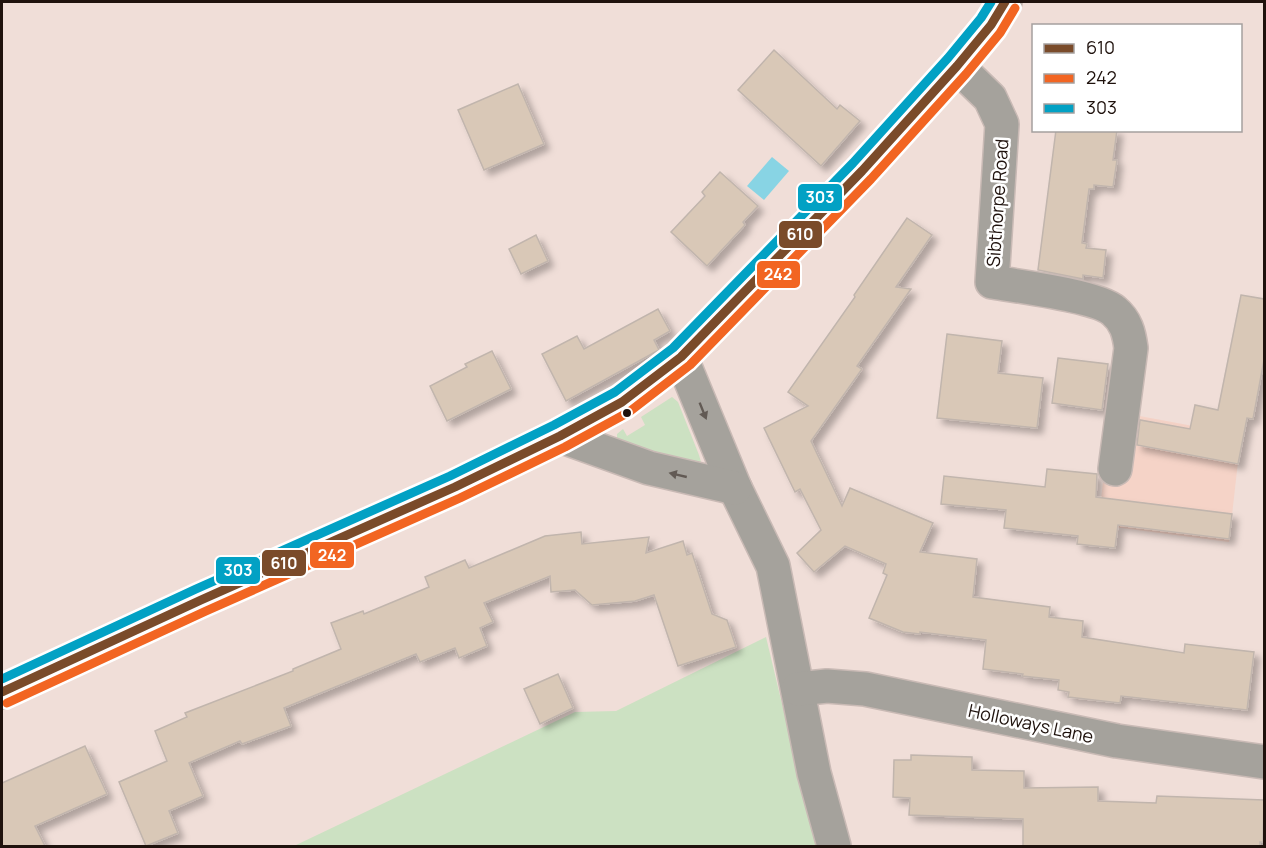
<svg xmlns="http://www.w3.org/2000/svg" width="1266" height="848" font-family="Manrope,sans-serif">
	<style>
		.built { fill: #f5d3c7 }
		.green { fill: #cce1c2 }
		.water { fill: #88d4e4 }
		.building { fill: #d9c8b7; stroke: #c1b5ad; stroke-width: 1.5; filter: url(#shadow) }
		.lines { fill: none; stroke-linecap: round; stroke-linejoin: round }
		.minor-casing { stroke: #c9bab5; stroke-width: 36 }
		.tertiary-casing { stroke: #c9bab5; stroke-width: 36 }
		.minor { stroke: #a5a29c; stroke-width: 33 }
		.tertiary { stroke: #a5a29c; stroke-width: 33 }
		.bus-1-casing { stroke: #fff; stroke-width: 14 }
		.bus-2-casing { stroke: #fff; stroke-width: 14 }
		.bus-3-casing { stroke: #fff; stroke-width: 14 }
		.bus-1 { stroke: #7a4b2a; stroke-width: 9 }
		.bus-2 { stroke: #f26522; stroke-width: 9 }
		.bus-3 { stroke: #02a1c4; stroke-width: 9 }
		.oneway { fill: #625a54 }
		.bus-dot { fill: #1f120d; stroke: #fff; stroke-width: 2 }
		.labels { text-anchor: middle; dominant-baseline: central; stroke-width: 5; stroke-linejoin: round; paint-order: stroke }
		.street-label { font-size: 18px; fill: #1f120d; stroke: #fff }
		.line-badge { stroke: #fff; stroke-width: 2 }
		.badge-label { font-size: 16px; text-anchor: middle; font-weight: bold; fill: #fff }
	</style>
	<defs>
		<filter id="shadow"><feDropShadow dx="5.5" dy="5.5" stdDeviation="3" flood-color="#0004"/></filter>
	</defs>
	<rect width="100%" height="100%" fill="#f0ded8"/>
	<!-- built -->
	<polygon class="built" points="1119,344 1129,414 1241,435 1229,542 1098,525"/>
	<!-- green -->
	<g class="green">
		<polygon points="672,397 678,402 699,455 701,462 696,466 617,441 617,434 623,429 627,436 645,425 641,417"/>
		<polygon points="766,637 816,846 294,846 575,712 616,711"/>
	</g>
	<!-- water -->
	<polygon class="water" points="772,157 789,171 764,200 747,186"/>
	<!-- building -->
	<g class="building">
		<polygon points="774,50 837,109 840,105 860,121 821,166 738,90"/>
		<polygon points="518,84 544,144 484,170 458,110"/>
		<polygon points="1056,130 1117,130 1113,160 1117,160 1113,187 1094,185 1094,189 1089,189 1082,243 1087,244 1086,248 1106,250 1103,278 1083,275 1083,279 1038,270"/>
		<polygon points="720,172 758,206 743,222 745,225 707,266 671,232 705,196 702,192"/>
		<polygon points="907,218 932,235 896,287 911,289 857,366 862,369 811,441 842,506 850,488 933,523 920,552 977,559 973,597 1050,607 1049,617 1083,621 1082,637 1184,653 1185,644 1254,652 1247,710 1121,696 1120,703 1068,697 1069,692 1058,690 1059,680 1022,676 1023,674 983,669 986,640 920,632 920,634 903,632 869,618 887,575 883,573 886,564 845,546 814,572 797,553 821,530 800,489 795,492 764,428 808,406 788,392 855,297 854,295"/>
		<polygon points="536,235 548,261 521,274 509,249"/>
		<polygon points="1241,295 1264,299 1264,360 1253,419 1247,418 1238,464 1137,445 1140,420 1190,429 1195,405 1218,410"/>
		<polygon points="658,309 670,331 654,340 659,350 566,401 542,354 577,336 584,349"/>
		<polygon points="947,334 1002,341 998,373 1043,378 1037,428 937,418"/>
		<polygon points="492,351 511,389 447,421 430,386 467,367 465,364"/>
		<polygon points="1058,358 1108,364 1102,410 1052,403"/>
		<polygon points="1047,469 1097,474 1096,497 1232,514 1229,539 1118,525 1115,548 1077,544 1078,536 1004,528 1006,510 941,504 944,476 1045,487"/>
		<polygon points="581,532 582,544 649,537 646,553 683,541 687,555 692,553 712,614 727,620 736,647 678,666 654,595 635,601 592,605 575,590 551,592 550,576 484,603 493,622 480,628 487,646 459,658 455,648 420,662 416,654 284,708 291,726 242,744 240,741 189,763 203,796 169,811 178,833 146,846 119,782 167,761 155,731 187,717 185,713 293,671 293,669 341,649 331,623 363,611 364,614 429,587 425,577 465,560 469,568 545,536"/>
		<polygon points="558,674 573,708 540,724 524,689"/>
		<polygon points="85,746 107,794 35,826 45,846 2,846 2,783"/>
		<polygon points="911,755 972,757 972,770 1024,771 1024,788 1098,787 1098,801 1156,803 1157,796 1264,800 1263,842 1260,842 1260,846 1023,846 1023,819 909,815 910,798 893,797 894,760 911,760"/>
	</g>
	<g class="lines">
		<defs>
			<g id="minor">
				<path d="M957,66L990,98L1002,124L992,282C1017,286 1097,296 1114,311C1126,321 1129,333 1131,348L1115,469"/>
				<polyline points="681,357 735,488 773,566 814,773 834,846"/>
				<polyline points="560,436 649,468 735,488"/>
				<polyline points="798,689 827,686 865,689 1117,741 1264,762"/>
			</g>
			<polyline id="tertiary" points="2,692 201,600 455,487 560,436 622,402 681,357 862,171 957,66 991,25 1005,2"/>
		</defs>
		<!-- minor casing -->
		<use href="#minor" class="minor-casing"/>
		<!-- tertiary casing -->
		<use href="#tertiary" class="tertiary-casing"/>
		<!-- minor -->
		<use href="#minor" class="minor"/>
		<!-- tertiary -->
		<use href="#tertiary" class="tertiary"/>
		<defs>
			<polyline id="bus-1" points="2,692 201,600 455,487 560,436 622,402 681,357 862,171 957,66 991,25 1005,2"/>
			<polyline id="bus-2" points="7,703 206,611 460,498 565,447 629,412 690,365 871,179 966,74 1000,33 1015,8"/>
			<polyline id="bus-3" points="2,679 196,589 450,476 554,425 615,392 673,348 853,163 948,58 981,18 991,2"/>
		</defs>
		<!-- bus-1 casing -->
		<use href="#bus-1" class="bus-1-casing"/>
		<!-- bus-2 casing -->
		<use href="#bus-2" class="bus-2-casing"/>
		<!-- bus-3 casing -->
		<use href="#bus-3" class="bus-3-casing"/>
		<!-- bus-1 -->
		<use href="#bus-1" class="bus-1"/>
		<!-- bus-2 -->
		<use href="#bus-2" class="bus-2"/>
		<!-- bus-3 -->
		<use href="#bus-3" class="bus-3"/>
	</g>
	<!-- one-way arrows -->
	<defs><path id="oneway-solid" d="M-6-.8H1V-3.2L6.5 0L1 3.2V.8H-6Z" transform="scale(1.5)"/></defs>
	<g class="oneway">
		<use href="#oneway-solid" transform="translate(703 411) rotate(68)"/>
		<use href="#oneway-solid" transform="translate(678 475) rotate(-167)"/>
	</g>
	<!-- markers -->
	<circle class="bus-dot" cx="627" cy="413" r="5"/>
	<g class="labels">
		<!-- street labels -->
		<g class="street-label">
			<text transform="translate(997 203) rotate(-86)">Sibthorpe Road</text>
			<text transform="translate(1031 723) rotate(12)">Holloways Lane</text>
		</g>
	</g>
	<g class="line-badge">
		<rect x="797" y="183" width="46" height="29" rx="6" fill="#02a1c4"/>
		<rect x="778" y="220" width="45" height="29" rx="6" fill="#7a4b2a"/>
		<rect x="756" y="260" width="45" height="29" rx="6" fill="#f26522"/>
		<rect x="309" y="541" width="46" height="28" rx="6" fill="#f26522"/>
		<rect x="261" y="549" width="46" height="28" rx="6" fill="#7a4b2a"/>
		<rect x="215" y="556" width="46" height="29" rx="6" fill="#02a1c4"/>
	</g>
	<g class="badge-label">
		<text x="820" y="203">303</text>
		<text x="800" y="240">610</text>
		<text x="778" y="280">242</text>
		<text x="332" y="561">242</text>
		<text x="284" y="569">610</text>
		<text x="238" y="576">303</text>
	</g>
	<!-- border -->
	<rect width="1266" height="848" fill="none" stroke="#1f120d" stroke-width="6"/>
	<!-- legend -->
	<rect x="1032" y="24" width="210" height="108" fill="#ffffff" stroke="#a5a09e" stroke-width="1.5"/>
	<rect x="1044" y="44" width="30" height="9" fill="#7a4b2a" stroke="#a5a09e" stroke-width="1.5"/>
	<text x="1086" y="54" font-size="18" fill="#1f120d">610</text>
	<rect x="1044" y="74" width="30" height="9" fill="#f26522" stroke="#a5a09e" stroke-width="1.5"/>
	<text x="1086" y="84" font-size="18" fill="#1f120d">242</text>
	<rect x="1044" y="104" width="30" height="9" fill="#02a1c4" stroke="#a5a09e" stroke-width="1.5"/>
	<text x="1086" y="114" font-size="18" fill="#1f120d">303</text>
</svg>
